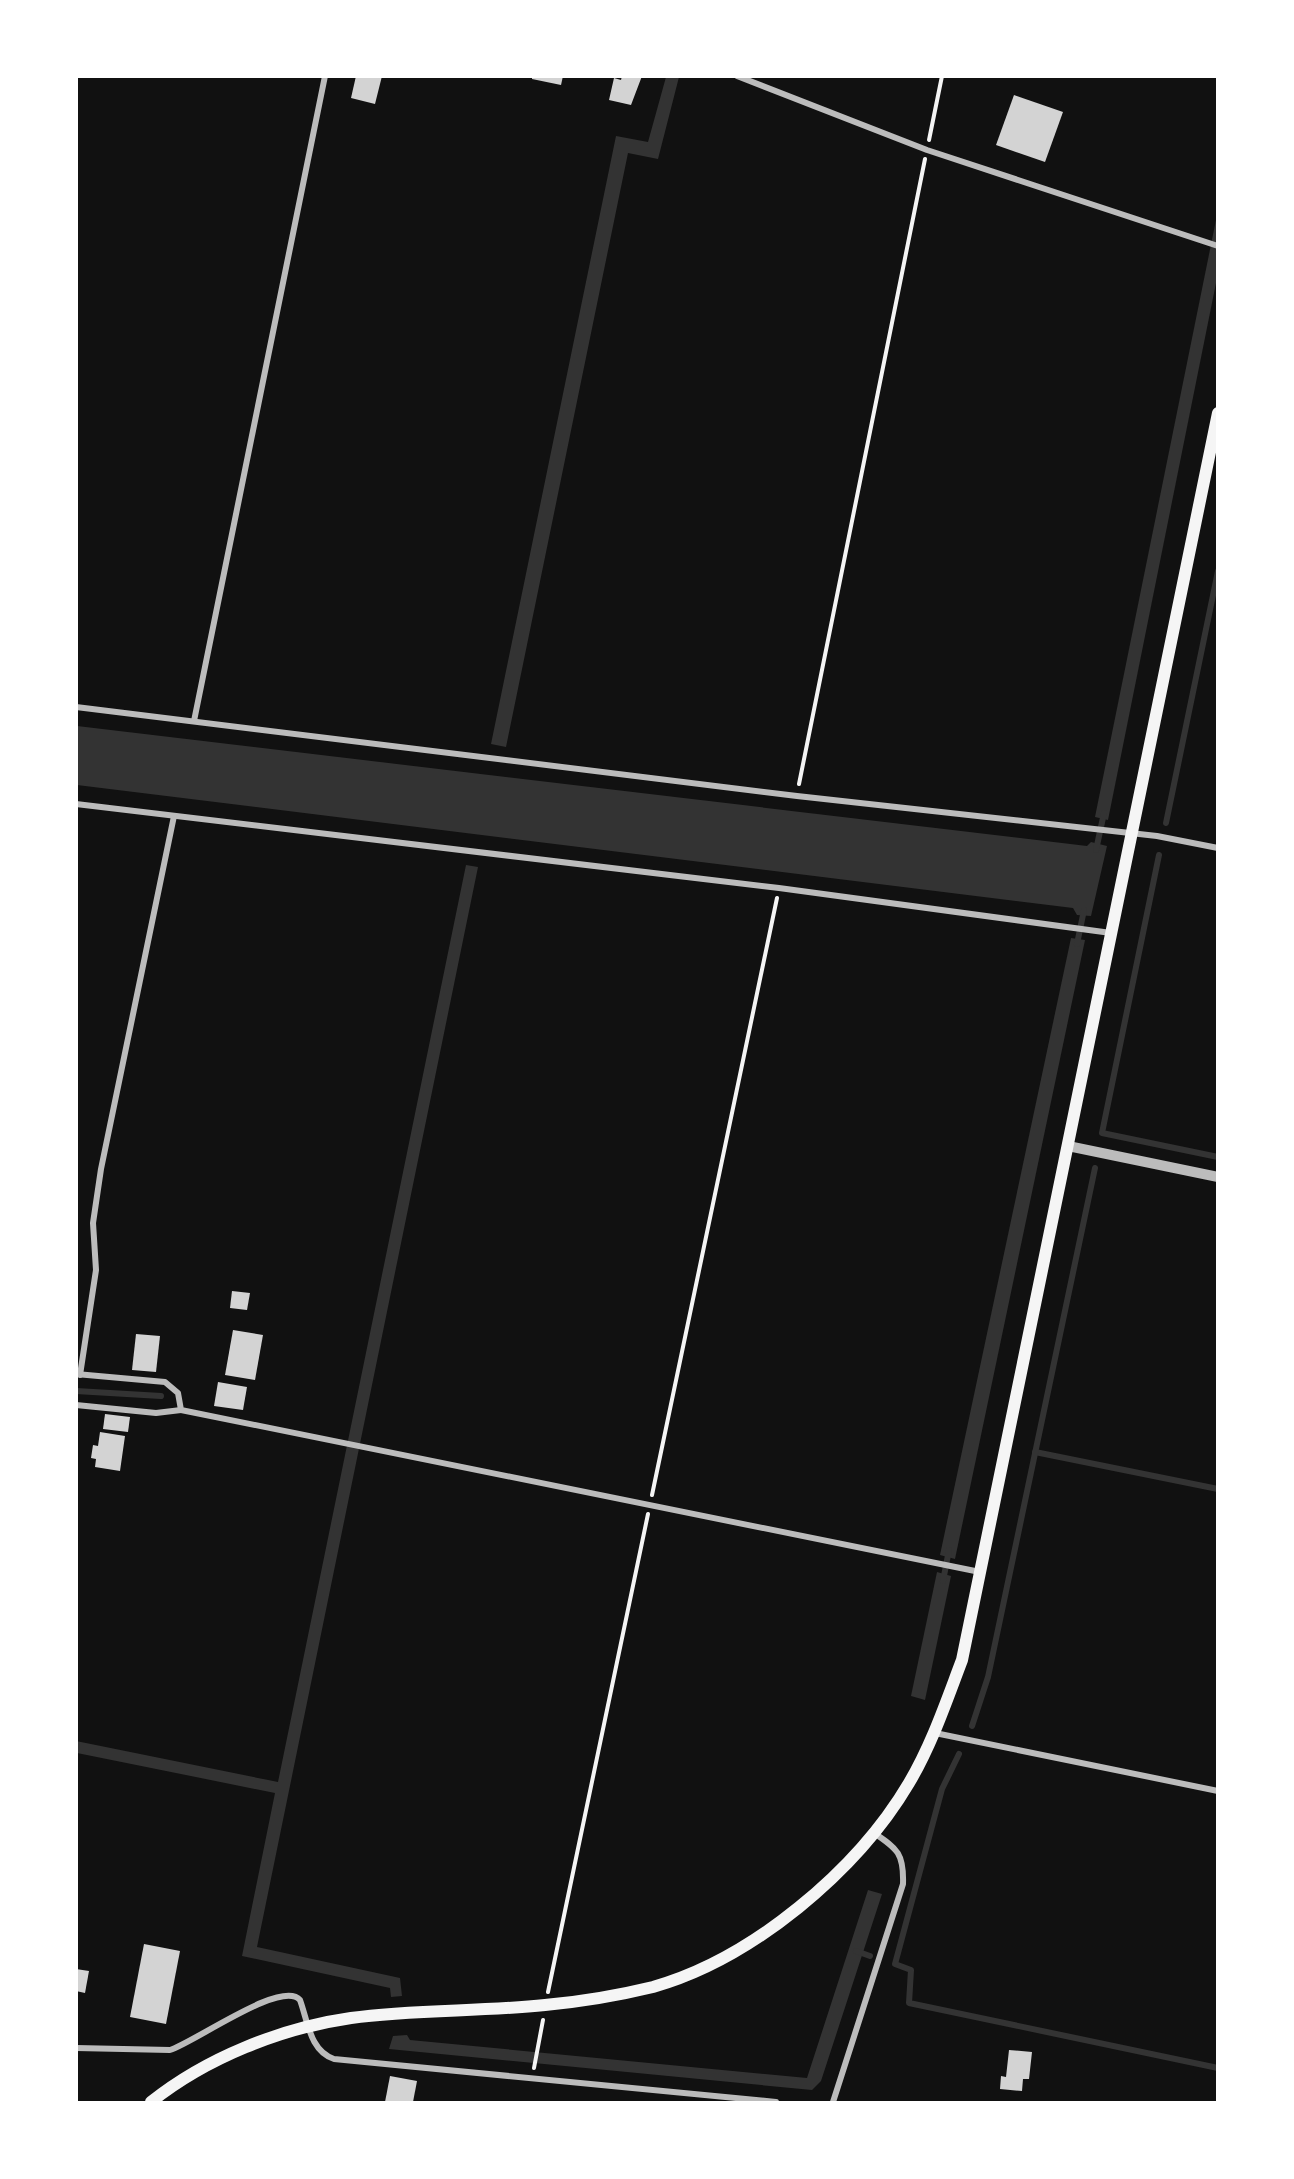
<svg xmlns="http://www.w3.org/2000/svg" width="1294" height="2179" font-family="'Alegreya Sans',sans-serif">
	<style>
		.water { fill: #333 }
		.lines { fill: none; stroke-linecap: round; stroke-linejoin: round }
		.stream { stroke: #333; stroke-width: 6 }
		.building { fill: #d3d3d3 }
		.path { stroke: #f5f5f5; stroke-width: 4 }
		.minor { stroke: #bcbcbc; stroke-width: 6 }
		.tertiary { stroke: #bcbcbc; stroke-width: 10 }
		.secondary { stroke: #f5f5f5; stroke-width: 12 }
	</style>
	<rect width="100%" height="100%" fill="#111"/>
	<!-- water -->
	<g class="water">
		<polygon points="666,77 679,77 658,159 628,153 506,747 491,744 616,136 648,142"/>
		<polygon points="1217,215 1217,278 1108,820 1095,817"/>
		<polygon points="77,726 1087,846 1091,842 1107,846 1091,916 1077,915 1073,908 77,785"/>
		<polygon points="466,865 478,867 257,1947 400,1978 402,1996 391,1997 390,1988 242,1956 275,1793 77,1753 76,1741 278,1782"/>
		<polygon points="1071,938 1085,940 955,1559 940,1555"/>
		<polygon points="937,1572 951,1576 925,1700 911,1696"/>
		<polygon points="868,1890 882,1894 821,2081 812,2090 389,2049 393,2036 407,2035 410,2040 807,2078"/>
	</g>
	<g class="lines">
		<!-- stream -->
		<g class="stream">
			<polyline points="1166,823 1218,571"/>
			<polyline points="1096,850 1104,813"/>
			<polyline points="1159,855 1102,1133 1218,1157"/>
			<polyline points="1077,944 1084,910"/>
			<polyline points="76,1391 161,1396"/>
			<polyline points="1035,1452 1218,1489"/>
			<polyline points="943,1581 949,1550"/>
			<polyline points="972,1726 988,1677 1095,1168"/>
			<polyline points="959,1754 942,1789 895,1964 911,1970 909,2003 1218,2068"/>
			<polyline points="856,1951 870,1956"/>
		</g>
	</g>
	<!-- building -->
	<g class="building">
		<polygon points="356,76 382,76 375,104 351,98"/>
		<polygon points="532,76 563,76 561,85 532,79"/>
		<polygon points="622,76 642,76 631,105 609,100 614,78 621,80"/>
		<polygon points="1014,95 1063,112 1045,162 996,145"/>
		<polygon points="232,1291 250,1293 247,1310 230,1308"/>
		<polygon points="233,1330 263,1335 255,1380 225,1375"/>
		<polygon points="136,1334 160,1336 156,1372 132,1370"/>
		<polygon points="218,1382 247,1387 243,1410 214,1406"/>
		<polygon points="105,1414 130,1417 128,1432 103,1429"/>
		<polygon points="100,1432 125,1436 120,1471 95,1467 96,1459 91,1458 93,1445 98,1446"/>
		<polygon points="144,1944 180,1951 166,2024 130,2017"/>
		<polygon points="76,1969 89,1971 85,1993 76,1991"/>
		<polygon points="1009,2050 1032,2052 1029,2079 1023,2079 1022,2091 1000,2089 1001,2076 1006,2077"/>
		<polygon points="390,2076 417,2081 413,2102 385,2102"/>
	</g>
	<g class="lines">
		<!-- path -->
		<g class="path">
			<polyline points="929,140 942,76"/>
			<polyline points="799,784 925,159"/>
			<polyline points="652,1495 777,898"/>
			<polyline points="548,1992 648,1514"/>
			<polyline points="534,2068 543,2020"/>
		</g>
		<!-- minor -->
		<g class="minor">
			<polyline points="737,76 927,150 1218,246"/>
			<polyline points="76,707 797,796 1157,836 1218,848"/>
			<polyline points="194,721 325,76"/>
			<polyline points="76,804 779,888 1111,933"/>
			<polyline points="76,1374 165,1382 178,1393 181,1410 980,1572"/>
			<polyline points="80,1375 96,1270 93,1223 101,1169 174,816"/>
			<polyline points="76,1405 156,1413 181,1410"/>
			<polyline points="935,1733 1218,1791"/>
			<path d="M76,2048L170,2050C195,2042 282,1979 300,2000C308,2022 310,2051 334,2059L776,2102"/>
			<path d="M833,2102L903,1884C904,1854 898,1849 874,1833"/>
		</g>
		<!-- tertiary -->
		<polyline class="tertiary" points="1068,1146 1218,1177"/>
		<!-- secondary -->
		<path class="secondary" d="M151,2102C206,2058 281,2028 351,2018C415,2009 480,2012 545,2005C578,2002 620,1995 653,1987C752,1959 857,1871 909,1783C932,1744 946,1702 962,1660L1218,413"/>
	</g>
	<!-- border -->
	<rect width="1294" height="2179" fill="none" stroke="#ffffff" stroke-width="156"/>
</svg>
